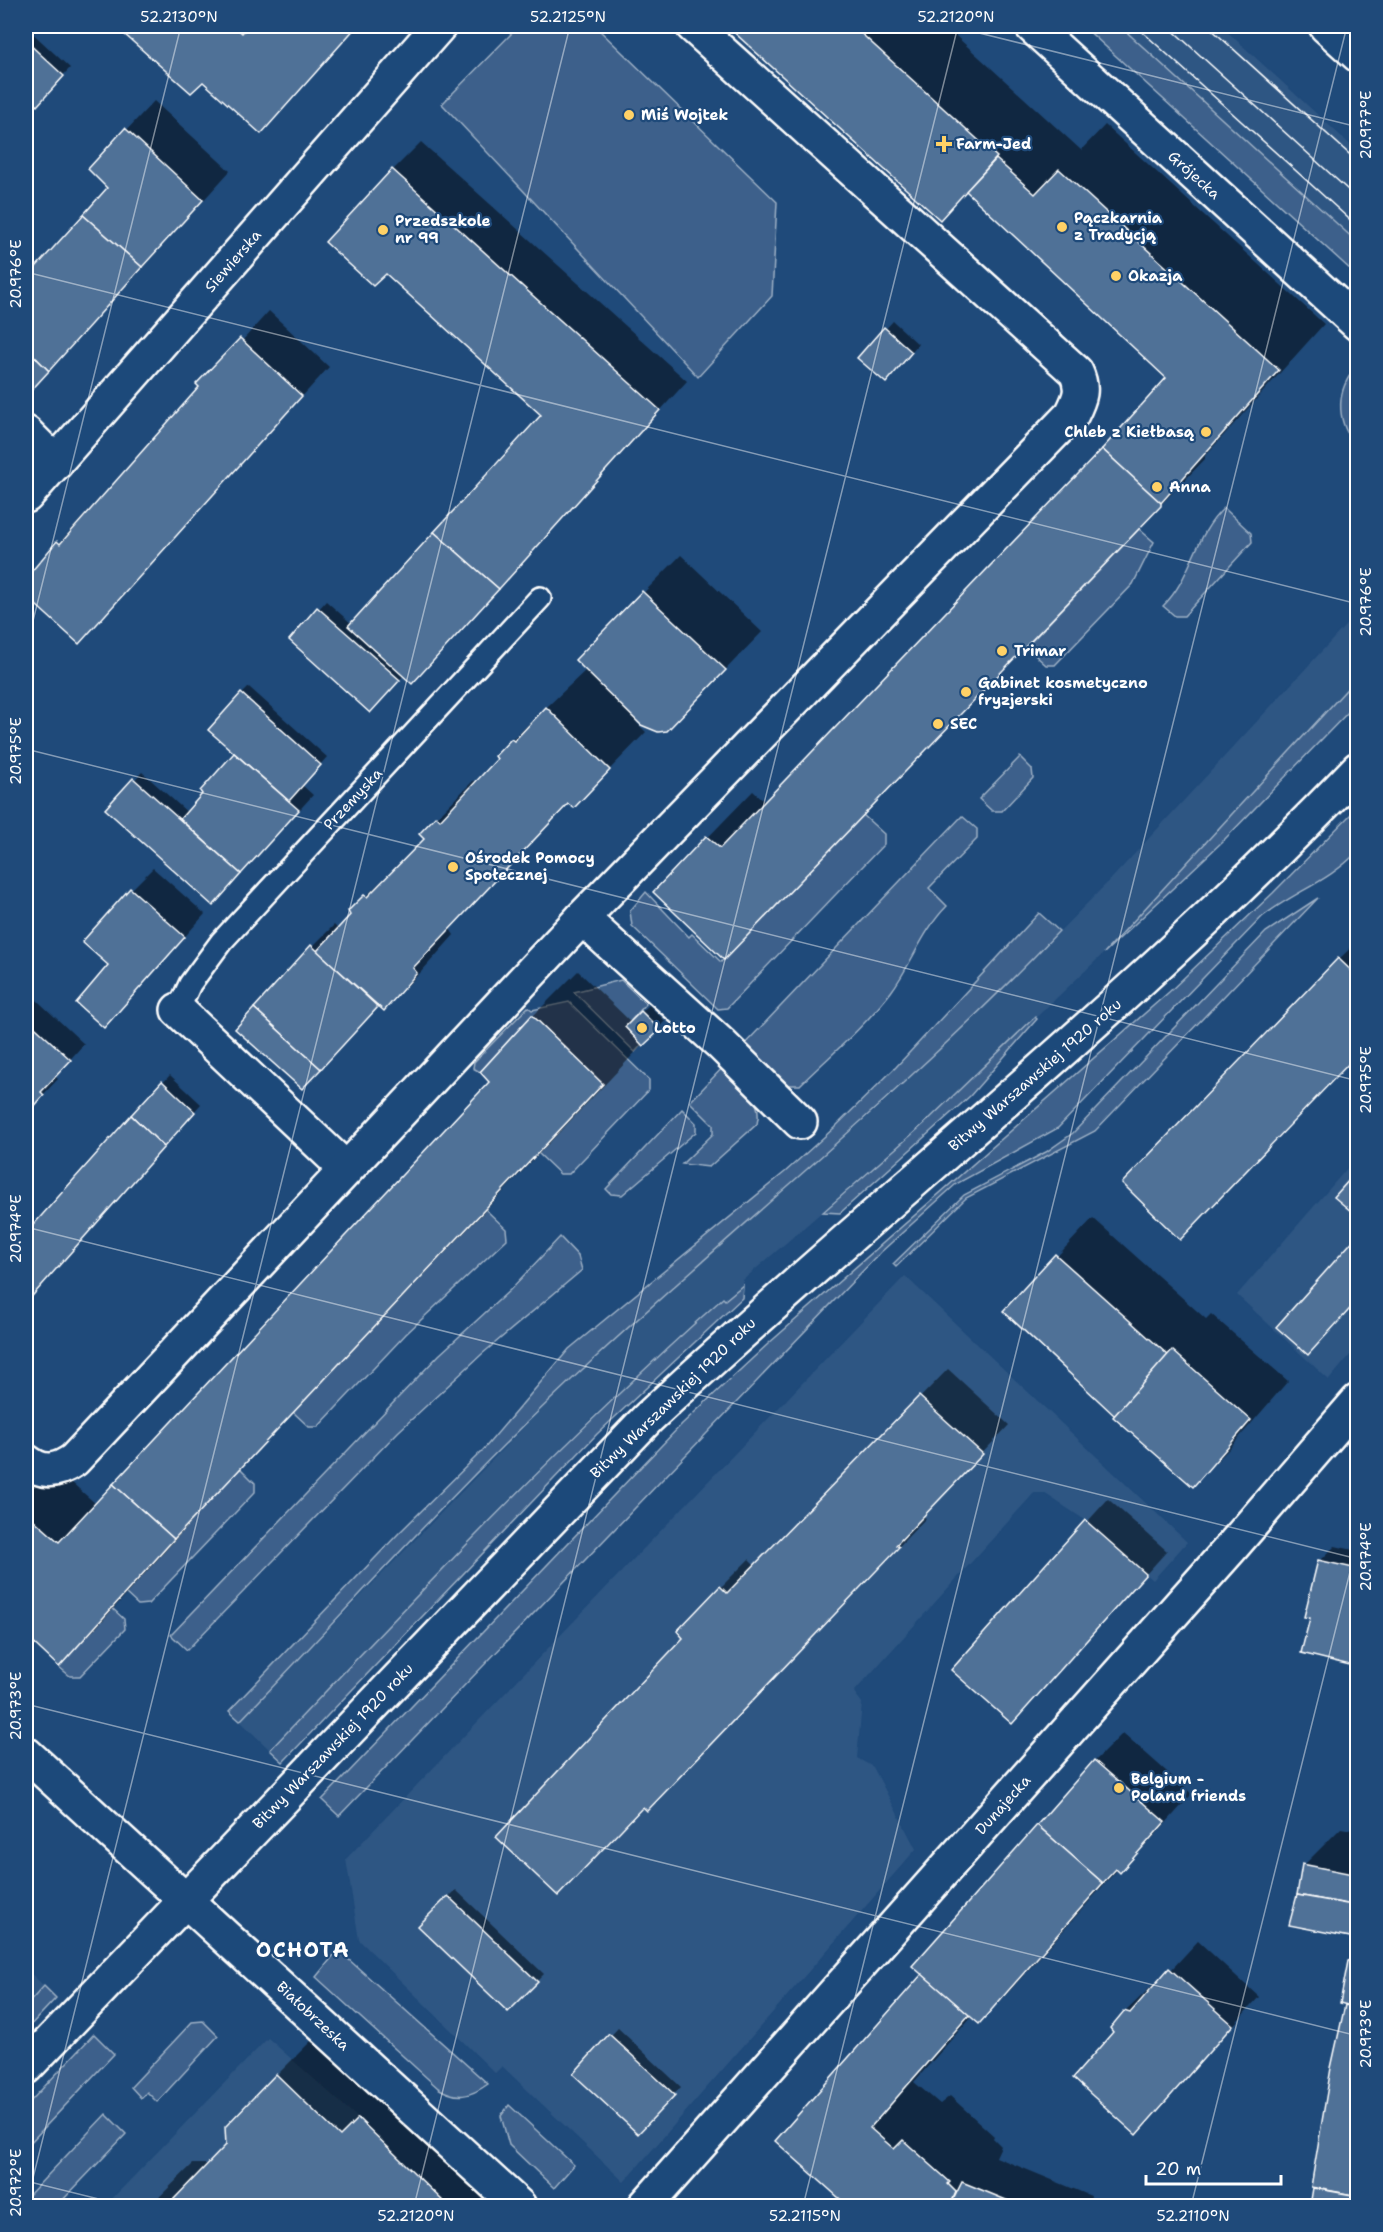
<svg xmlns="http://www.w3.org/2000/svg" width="1383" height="2232" font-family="'Shantell Sans',sans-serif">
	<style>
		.built { fill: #2e5683 }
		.green { fill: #3c618b; stroke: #9eb0c5; stroke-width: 1.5 }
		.shadow { fill: #0007 }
		.building { fill: #507197; stroke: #fff; stroke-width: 1.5 }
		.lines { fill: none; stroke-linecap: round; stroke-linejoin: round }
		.lane-casing { stroke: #fff; stroke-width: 26 }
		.street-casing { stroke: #fff; stroke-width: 38 }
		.secondary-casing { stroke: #fff; stroke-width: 38 }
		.lane { stroke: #1f4a7a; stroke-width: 21 }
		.street { stroke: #1f4a7a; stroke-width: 33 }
		.secondary { stroke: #1f4a7a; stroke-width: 33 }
		.tram { stroke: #fff; stroke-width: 1.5 }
		.ticks { fill: none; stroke: #fff; stroke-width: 1.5; stroke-opacity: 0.45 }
		.poi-dot { fill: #ffd166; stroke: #1f4a7a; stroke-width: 2 }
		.labels { text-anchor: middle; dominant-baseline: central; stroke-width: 4.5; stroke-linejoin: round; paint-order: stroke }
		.poi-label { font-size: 15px; font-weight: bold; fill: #fff; stroke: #1f4a7a; text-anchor: start }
		.street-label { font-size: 15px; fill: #fff; stroke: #1f4a7a }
		.district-label { font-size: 21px; font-weight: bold; letter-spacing: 1.5px; fill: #fff; stroke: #1f4a7a }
		.neatline { fill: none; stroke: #fff; stroke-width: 2 }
		.ticks-label { font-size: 15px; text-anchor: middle; fill: #fff }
	</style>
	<rect width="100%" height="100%" fill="#1f4a7a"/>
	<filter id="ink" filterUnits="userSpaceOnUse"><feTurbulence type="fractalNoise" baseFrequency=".0167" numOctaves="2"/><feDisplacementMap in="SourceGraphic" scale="12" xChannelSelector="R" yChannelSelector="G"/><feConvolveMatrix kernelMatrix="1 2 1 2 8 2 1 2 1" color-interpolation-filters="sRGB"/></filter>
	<g filter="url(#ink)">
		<!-- built -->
		<g class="built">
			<polygon points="1120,26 1221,26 1357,151 1357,242"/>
			<polygon points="1357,613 1357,678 1104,953 926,1122 743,1280 743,1285 725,1301 723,1299 689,1328 598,1412 515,1494 270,1750 240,1721 553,1397 667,1292 880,1106 995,997 1114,876"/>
			<polygon points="1357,1157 1357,1347 1329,1380 1237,1295"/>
			<polygon points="905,1276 1187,1542 1153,1580 1085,1520 1044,1493 1034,1493 854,1692 862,1703 857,1758 873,1767 916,1849 624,2182 502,2066 495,2073 359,1940 346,1859"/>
			<polygon points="26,1969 44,1986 26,2006"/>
			<polygon points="268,2038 358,2118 448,2206 105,2206"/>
		</g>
		<!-- green -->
		<g class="green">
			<polygon points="519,26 595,26 777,202 772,296 698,377 442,104"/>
			<polygon points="1083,26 1120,26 1357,242 1357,265 1352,271"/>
			<path d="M1353,371L1357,377V446C1337,425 1335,394 1353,371Z"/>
			<path d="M1224,508L1251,533L1252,542L1184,616H1175L1163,606C1192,578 1194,535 1224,508Z"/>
			<polygon points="1139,529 1154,542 1133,584 1055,665 1046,665 1026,647"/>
			<polygon points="1357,678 1357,703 1222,842 1104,953"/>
			<polygon points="1020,757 1032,769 1033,778 1002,811 992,811 979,799"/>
			<path d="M1357,808V852C1330,881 1292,893 1262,917L1058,1128L956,1184L881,1252L339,1816L322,1800L682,1424L768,1344L1169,992L1273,893Z"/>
			<polygon points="863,815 884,834 884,844 727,1008 718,1009 632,926 630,911 646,892 689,937 692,934 721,962"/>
			<path d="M962,816L977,829V839L929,888L947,906C922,931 912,964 891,992C865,1026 831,1055 800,1085H785L740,1049Z"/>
			<polygon points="1318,898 1095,1131 966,1198 896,1267 893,1264 964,1195 1046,1152 1073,1133 1266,932"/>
			<path d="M1039,913L1059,931C914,1084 750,1215 596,1357C471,1471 357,1599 240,1721L229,1711L398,1534L484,1449L569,1349L785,1172L834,1128L896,1067Z"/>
			<polygon points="621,980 646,1004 625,1027 642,1044 635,1052 574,992"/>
			<polygon points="569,1002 649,1080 649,1090 569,1174 560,1174 538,1153 603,1084 532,1015 480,1072 473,1068 474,1062 528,1007 532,1010"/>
			<polygon points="1035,1017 1037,1019 970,1096 840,1213 823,1212 926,1122"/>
			<path d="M724,1066C740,1082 764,1098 757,1124L709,1167L682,1164L713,1134V1125L690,1102Z"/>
			<polygon points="682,1109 696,1123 696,1132 622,1195 611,1194 606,1189"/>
			<polygon points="485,1209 506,1229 507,1239 406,1334 318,1427 309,1427 293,1412"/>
			<polygon points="560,1237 578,1256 582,1270 482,1354 398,1432 187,1650 171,1635 439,1355 510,1290"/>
			<path d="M743,1285L742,1298L597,1434L283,1762L270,1750C417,1595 563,1440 723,1298L725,1300Z"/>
			<polygon points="240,1468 255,1483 255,1492 148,1604 138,1605 125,1593"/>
			<polygon points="112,1608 124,1619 125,1629 80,1676 70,1676 59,1667"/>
			<path d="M338,1950L488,2084C470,2097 457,2100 438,2088L316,1977Z"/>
			<polygon points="44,1986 56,1998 26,2030 26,2006"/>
			<polygon points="203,2021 218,2036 157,2102 147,2092 141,2098 131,2087 192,2022"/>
			<polygon points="94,2034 114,2054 26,2147 26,2106"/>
			<polygon points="509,2105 574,2165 554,2188 509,2145 501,2116"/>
			<polygon points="106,2114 126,2134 57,2206 26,2206 26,2198"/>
		</g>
		<!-- shadow -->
		<g class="shadow">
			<polygon points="118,26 357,26 260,131 203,80 191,91"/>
			<polygon points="730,26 945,26 1081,150 1105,125 1324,324 1205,456 1205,459 769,912 655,892 753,791 766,803 1103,450 1168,378 968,190 940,218"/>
			<polygon points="26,27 70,68 36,104 26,94"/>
			<polygon points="154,101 230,171 26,396 26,280 109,188 90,169"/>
			<polygon points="421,142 687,381 440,654 412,682 404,675 377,704 291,640 326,601 352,624 543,415 386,272 393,170"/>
			<polygon points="269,311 329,367 79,642 26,594 26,580"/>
			<polygon points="893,321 918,344 893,374 859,358"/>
			<polygon points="681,555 762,632 704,692 658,730 636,722 646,732 574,806 569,803 450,929 454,935 421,972 384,1009 379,1005 302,1087 312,947 334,925 339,930 352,915 350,911 426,839 437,817 474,780 477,782 499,759 512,740 587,669 577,660"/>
			<polygon points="249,687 327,757 302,785 313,795 220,897 107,809 142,772 188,813 204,794 202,791 237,753 242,694"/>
			<polygon points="153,868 205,914 125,1004 110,964 131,890"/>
			<polygon points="1358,941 1358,1053 1339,959"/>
			<polygon points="578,971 631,1022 649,1005 665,1021 211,1500 97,1627 59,1665 26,1634 26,1442 96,1504 491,1082 533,1016"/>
			<polygon points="26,990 84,1044 55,1076 58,1079 26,1113"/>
			<polygon points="170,1075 201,1104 26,1301 26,1235"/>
			<polygon points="1093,1218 1206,1319 1211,1314 1288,1381 1230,1448 1193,1485 1114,1416 1006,1311"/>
			<polygon points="948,1369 1009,1425 923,1516 926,1518 675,1781 685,1638 721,1587 749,1559 756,1566"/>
			<polygon points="1108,1499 1167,1551 1012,1722 953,1670"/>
			<polygon points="1335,1546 1358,1551 1358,1665 1312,1617 1320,1561"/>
			<polygon points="1123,1733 1192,1794 1148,1843 1120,1871 1118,1869 1007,1994 979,2022 972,2016 914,2082 940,2104 950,2096 994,2136 993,2138 1001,2146 996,2157 1091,2196 1090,2202 1100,2206 850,2206 777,2141 924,1974 1095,1761"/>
			<polygon points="1341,1828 1358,1831 1358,1944 1304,1865"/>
			<polygon points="456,1890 544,1974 508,2010 420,1926"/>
			<polygon points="1198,1941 1259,1997 1136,2133 1115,2032 1125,2012 1154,1984 1157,1985"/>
			<polygon points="1358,1945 1358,2206 1311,2206 1332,2068 1347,2004 1349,1962 1355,1956"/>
			<polygon points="618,2028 681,2087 638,2132 575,2074"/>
			<polygon points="314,2038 525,2206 150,2206 193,2164 210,2164 228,2145 277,2075"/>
		</g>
		<!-- building -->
		<g class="building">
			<polygon points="115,26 234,26 242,33 248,26 357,26 261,134 203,82 191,93"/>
			<polygon points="727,26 853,26 997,157 940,220"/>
			<polygon points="26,41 64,76 37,106 26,96"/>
			<polygon points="125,128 203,200 142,267 83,215 107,188 88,169"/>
			<polygon points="996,159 1035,194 1059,169 1279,370 1161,503 1102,449 1166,378 966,191"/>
			<polygon points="392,169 660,410 499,589 434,532 541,415 386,274 373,286 325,242"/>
			<polygon points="83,215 142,267 49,371 26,348 26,278"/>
			<polygon points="884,327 912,352 886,383 857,358"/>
			<polygon points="240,338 302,396 79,644 26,596 26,578 57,541 60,544 199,387 196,384"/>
			<polygon points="26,348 49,371 26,396"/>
			<polygon points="1102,449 1161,503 1161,506 724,960 653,892 706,836 720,848"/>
			<polygon points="434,532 499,589 412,684 348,626"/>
			<polygon points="642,591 726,670 667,731 658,732 641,725 575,660"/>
			<polygon points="317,607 400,680 370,713 289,640"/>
			<polygon points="241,693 321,765 289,801 208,730"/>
			<polygon points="546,707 610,770 574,808 568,804 413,968 417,973 384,1011 317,951 350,915 348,911 364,895 367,897 424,839 419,834 436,816 440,820 497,759 495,756 511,739 514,741"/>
			<polygon points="234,753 299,810 241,874 180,819 202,794 200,791"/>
			<polygon points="133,778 241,874 213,906 105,809"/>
			<polygon points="130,888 185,937 104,1028 76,1003 108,965 82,942"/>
			<polygon points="311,945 378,1007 321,1069 254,1008"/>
			<polygon points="1338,958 1358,977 1358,1054 1180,1240 1122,1183"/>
			<polygon points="254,1008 321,1069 302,1089 235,1029"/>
			<polygon points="641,1011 660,1030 643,1046 625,1027"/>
			<polygon points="532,1015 603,1084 174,1539 113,1484 489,1082 480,1072"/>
			<polygon points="26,1019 71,1060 41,1092 44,1095 26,1116"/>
			<polygon points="162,1081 195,1112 164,1147 131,1115"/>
			<polygon points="131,1115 164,1147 26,1303 26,1233"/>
			<polygon points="1358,1170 1358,1217 1334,1197"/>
			<polygon points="1358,1235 1358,1300 1308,1355 1276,1327"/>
			<polygon points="1055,1254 1168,1355 1115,1416 1003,1311"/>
			<polygon points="1172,1350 1251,1420 1193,1487 1113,1417"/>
			<polygon points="919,1396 983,1454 896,1545 899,1547 647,1811 643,1807 558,1896 496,1837 683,1638 677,1631 720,1586 727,1593"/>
			<polygon points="113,1484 174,1539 59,1667 26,1636 26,1513 59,1542"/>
			<polygon points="1085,1520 1146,1574 1012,1724 951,1670"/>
			<polygon points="1318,1560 1358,1569 1358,1667 1301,1653 1310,1618 1304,1617"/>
			<polygon points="1094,1760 1165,1822 1120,1873 1116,1869 1103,1883 1037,1825"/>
			<polygon points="1037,1825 1103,1883 979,2024 912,1966"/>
			<polygon points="1302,1864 1358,1875 1358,1906 1297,1895"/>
			<polygon points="1297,1895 1358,1906 1358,2008 1340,2003 1348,1961 1353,1959 1356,1945 1350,1937 1289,1925"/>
			<polygon points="448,1896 538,1982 508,2012 418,1926"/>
			<polygon points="1169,1968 1233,2025 1136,2135 1073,2078 1113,2032 1110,2028 1124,2011 1130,2013"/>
			<polygon points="922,1974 969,2015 870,2128 894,2149 903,2140 950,2182 948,2184 956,2192 950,2206 848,2206 775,2141"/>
			<polygon points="1345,2005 1358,2008 1358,2196 1311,2187 1331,2068"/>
			<polygon points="609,2034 675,2095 638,2134 573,2074"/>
			<polygon points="276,2074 340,2136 358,2118 448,2206 148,2206 154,2201 172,2201 226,2145 225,2127"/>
			<polygon points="962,2182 1021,2206 950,2206"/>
			<polygon points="1313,2188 1358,2196 1358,2206 1310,2206"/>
		</g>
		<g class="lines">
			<defs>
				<polyline id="lane" points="178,1010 190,984 221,942 540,598"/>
				<g id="street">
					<polyline points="26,433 56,463"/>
					<polyline points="26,496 439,26"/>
					<polyline points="582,918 721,1044 800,1122"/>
					<polyline points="178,1010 345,1168"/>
					<path d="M26,1461C43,1474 57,1472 74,1460L582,918L1072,414C1080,398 1084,389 1076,372L693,26"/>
					<polyline points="645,2206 1230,1549 1358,1401"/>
				</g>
				<g id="secondary">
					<polyline points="1032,26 1358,324"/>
					<polyline points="1326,26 1358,55"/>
					<polyline points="26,1754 519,2206"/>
					<path d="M26,2067L648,1418C883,1200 1136,1001 1358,769"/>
				</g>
			</defs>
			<!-- lane casing -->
			<use href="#lane" class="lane-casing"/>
			<!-- street casing -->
			<use href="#street" class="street-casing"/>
			<!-- secondary casing -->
			<use href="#secondary" class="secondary-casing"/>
			<!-- lane -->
			<use href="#lane" class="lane"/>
			<!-- street -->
			<use href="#street" class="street"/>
			<!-- secondary -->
			<use href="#secondary" class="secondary"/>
			<!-- tram -->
			<g class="tram">
				<polyline points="1136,26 1358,227"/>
				<polyline points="1168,26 1358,199"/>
				<polyline points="1208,26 1358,162"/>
			</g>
		</g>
	</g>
	<!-- ticks -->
	<path class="ticks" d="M951,26L1358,127M26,272L1358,604M26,649L181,26M26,749L1358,1081M26,1227L1358,1559M26,1704L1358,2036M26,2181L127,2206M26,2206L570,26M414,2206L958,26M803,2206L1347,26M1191,2206L1358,1540"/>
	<!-- markers -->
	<g class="poi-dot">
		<circle cx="629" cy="115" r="6"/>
		<path d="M941 135h6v6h6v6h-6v6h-6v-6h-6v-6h6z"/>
		<circle cx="1062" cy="227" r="6"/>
		<circle cx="383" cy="230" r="6"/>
		<circle cx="1116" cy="276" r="6"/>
		<circle cx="1206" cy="432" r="6"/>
		<circle cx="1157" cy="487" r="6"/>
		<circle cx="1002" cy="651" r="6"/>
		<circle cx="966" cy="692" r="6"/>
		<circle cx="938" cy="724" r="6"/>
		<circle cx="453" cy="867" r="6"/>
		<circle cx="642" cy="1028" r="6"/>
		<circle cx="1119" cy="1788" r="6"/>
	</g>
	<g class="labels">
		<!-- poi labels -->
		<g class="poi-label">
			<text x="641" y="115">Miś Wojtek</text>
			<text x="956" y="144">Farm-Jed</text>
			<text x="1074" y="218">Pączkarnia<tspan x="1074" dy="17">z Tradycją</tspan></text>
			<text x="395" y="221">Przedszkole<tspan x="395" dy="17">nr 99</tspan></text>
			<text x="1128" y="276">Okazja</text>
			<text x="1194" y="432" text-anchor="end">Chleb z Kiełbasą</text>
			<text x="1169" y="487">Anna</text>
			<text x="1014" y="651">Trimar</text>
			<text x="978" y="683">Gabinet kosmetyczno<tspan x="978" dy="17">fryzjerski</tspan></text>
			<text x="950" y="724">SEC</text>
			<text x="465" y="858">Ośrodek Pomocy<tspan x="465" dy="17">Społecznej</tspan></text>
			<text x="654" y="1028">Lotto</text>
			<text x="1131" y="1779">Belgium -<tspan x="1131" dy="17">Poland friends</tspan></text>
		</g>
		<!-- street labels -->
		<g class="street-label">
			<text transform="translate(1194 175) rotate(42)">Grójecka</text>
			<text transform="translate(233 261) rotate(-49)">Siewierska</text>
			<text transform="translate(353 799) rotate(-47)">Przemyska</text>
			<text transform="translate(1035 1075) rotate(-41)">Bitwy Warszawskiej 1920 roku</text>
			<text transform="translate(673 1398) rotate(-44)">Bitwy Warszawskiej 1920 roku</text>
			<text transform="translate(333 1746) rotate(-46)">Bitwy Warszawskiej 1920 roku</text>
			<text transform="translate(1003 1805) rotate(-48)">Dunajecka</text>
			<text transform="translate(313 2016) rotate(43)">Białobrzeska</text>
		</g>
		<!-- district labels -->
		<g class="district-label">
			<text x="303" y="1950">OCHOTA</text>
		</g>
	</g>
	<!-- margin -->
	<rect width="1383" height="2232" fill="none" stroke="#1f4a7a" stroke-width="66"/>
	<!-- scale -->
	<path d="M1146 2175v9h135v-9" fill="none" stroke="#ffffff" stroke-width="3"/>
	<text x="1155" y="2175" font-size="18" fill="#ffffff" stroke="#1f4a7a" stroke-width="4.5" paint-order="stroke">20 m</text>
	<rect x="33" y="33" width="1317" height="2166" class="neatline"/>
	<g class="ticks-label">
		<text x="179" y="22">52.2130°N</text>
		<text x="568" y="22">52.2125°N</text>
		<text x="956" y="22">52.2120°N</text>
		<text transform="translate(1366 125) rotate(-90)" y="5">20.977°E</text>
		<text transform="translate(16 274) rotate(-90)" y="5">20.976°E</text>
		<text transform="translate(1366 602) rotate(-90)" y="5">20.976°E</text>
		<text transform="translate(16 751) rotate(-90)" y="5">20.975°E</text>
		<text transform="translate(1366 1080) rotate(-90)" y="5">20.975°E</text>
		<text transform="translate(16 1229) rotate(-90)" y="5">20.974°E</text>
		<text transform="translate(1366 1557) rotate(-90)" y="5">20.974°E</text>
		<text transform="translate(16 1706) rotate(-90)" y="5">20.973°E</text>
		<text transform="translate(1366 2034) rotate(-90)" y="5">20.973°E</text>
		<text transform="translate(16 2183) rotate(-90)" y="5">20.972°E</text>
		<text x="416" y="2221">52.2120°N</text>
		<text x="805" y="2221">52.2115°N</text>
		<text x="1193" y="2221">52.2110°N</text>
	</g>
</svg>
